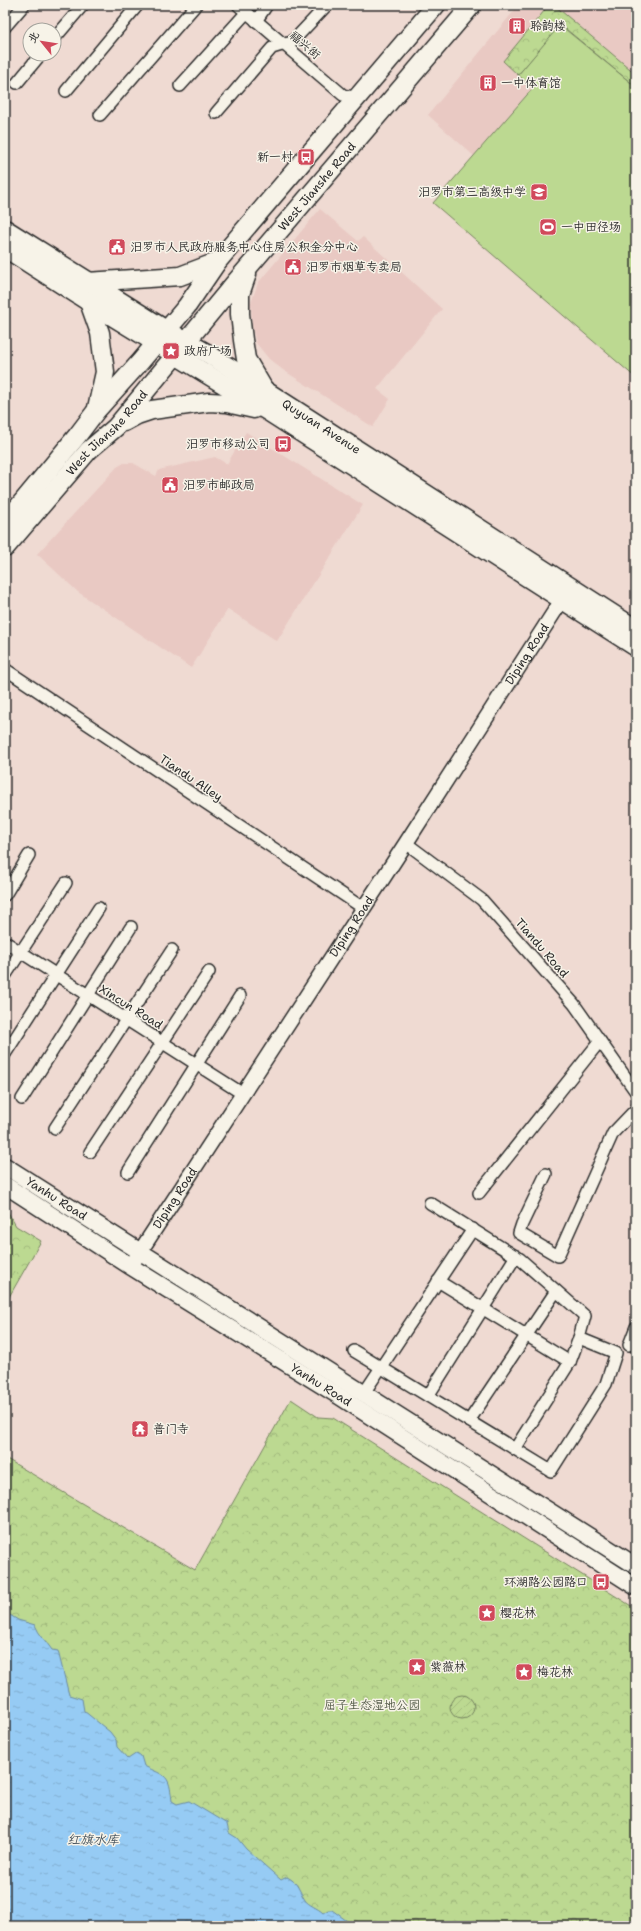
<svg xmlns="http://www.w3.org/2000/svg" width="641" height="1931" font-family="'Shantell Sans','LXGW WenKai TC',sans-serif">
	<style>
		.built { fill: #e9c9c3 }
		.forest { fill: url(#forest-crowns); stroke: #74825e }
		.garden { fill: url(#garden-furrows); stroke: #74825e }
		.pitch { fill: #bcd991; stroke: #74825e }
		.water { fill: url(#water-ripples); stroke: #6b8ba4 }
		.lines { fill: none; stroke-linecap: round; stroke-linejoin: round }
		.minor-casing { stroke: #2b2b2b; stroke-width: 14 }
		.tertiary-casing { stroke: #2b2b2b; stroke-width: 17 }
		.secondary-casing { stroke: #2b2b2b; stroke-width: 19 }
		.primary-casing { stroke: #2b2b2b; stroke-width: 21 }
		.minor { stroke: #f7f3e8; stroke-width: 11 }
		.tertiary { stroke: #f7f3e8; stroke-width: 14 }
		.secondary { stroke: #f7f3e8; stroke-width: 16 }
		.primary { stroke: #f7f3e8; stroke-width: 18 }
		.labels { text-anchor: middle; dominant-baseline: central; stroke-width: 3; stroke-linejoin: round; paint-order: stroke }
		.poi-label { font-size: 12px; fill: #2b2b2b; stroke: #f7f3e8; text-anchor: start }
		.street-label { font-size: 12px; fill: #2b2b2b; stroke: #f7f3e8 }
		.park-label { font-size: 12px; fill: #4f5644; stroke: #f7f3e8 }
		.water-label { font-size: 13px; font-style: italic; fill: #46535d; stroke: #f7f3e8 }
	</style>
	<defs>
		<pattern id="forest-crowns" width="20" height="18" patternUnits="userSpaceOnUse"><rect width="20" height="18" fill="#bcd991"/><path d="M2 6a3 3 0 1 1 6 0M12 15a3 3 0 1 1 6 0" fill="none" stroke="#a2ba7d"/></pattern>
		<pattern id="garden-furrows" width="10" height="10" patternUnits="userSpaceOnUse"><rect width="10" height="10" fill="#bcd991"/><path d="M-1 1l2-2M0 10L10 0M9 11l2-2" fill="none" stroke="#a2ba7d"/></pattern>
		<pattern id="water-ripples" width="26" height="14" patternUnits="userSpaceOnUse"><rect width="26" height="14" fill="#96cbf4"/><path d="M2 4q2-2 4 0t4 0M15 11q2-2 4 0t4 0" fill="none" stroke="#81aed1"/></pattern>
	</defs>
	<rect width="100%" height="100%" fill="#efdad2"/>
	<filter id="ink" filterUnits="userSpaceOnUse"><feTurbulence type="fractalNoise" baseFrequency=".025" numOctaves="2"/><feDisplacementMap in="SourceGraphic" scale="8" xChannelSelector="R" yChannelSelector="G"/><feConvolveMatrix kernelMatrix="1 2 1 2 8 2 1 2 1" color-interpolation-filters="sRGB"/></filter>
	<g filter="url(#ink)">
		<!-- built -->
		<g class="built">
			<polygon points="519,5 636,5 636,378 433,203 474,156 428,115"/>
			<polygon points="320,209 358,241 363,237 442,309 377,389 390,399 373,427 283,370 269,359 256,343 252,325 251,303 258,283"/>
			<polygon points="246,432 363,505 277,641 228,609 191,668 78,592 37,554 117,467 124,463 133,463 156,476 159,470 215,457 227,464"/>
		</g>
		<!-- forest -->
		<g class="forest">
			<polygon points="549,5 554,5 636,74 636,87 561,25 518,75 503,61"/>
			<polygon points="5,1207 16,1226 41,1241 5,1304"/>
			<polygon points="291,1399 318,1417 333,1418 636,1609 636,1926 5,1926 5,1458 195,1570"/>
		</g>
		<!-- garden -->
		<circle class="garden" cx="462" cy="1707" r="12"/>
		<!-- pitch -->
		<polygon class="pitch" points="560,25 636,87 636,378 433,203 533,88 518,75"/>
		<!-- water -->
		<path class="water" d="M5,1612L18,1620L35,1625C39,1635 46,1641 52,1650L58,1651L69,1695L82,1699L84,1711L110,1732L116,1740L117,1747L128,1759L137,1753L141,1756L144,1766C167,1777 169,1774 172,1801L177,1804L189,1801L227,1824L229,1833L237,1838L246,1849L281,1880L287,1877C298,1882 299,1891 305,1900C308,1905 318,1908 323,1913L328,1910H332L354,1926H5Z"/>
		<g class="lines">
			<defs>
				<g id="minor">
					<polyline points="238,5 343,95 358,98"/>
					<polyline points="256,21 267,5"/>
					<polyline points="5,27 24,5"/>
					<polyline points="54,39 83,5"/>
					<polyline points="17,83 41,54"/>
					<polyline points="180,86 247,12"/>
					<polyline points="66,91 138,5"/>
					<polyline points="216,113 272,48 292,42 327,5"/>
					<polyline points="100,115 196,5"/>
					<polyline points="5,669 363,908"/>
					<polyline points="406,843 482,900 574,1004 636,1092"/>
					<polyline points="5,895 29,855"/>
					<polyline points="5,942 243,1094"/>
					<polyline points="5,976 66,883"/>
					<polyline points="5,1054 99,908"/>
					<polyline points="22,1099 131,927"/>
					<polyline points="55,1128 172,950"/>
					<polyline points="90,1152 209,972"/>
					<polyline points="128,1172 240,996"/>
					<polyline points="546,1174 522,1224 519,1233 558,1256 613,1133 636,1109"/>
					<polyline points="479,1193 600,1041"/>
					<polyline points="438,1281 570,1362"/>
					<polyline points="629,1345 636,1327"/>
					<polyline points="354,1351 551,1471 606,1384 616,1353 579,1338 585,1316 520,1259 430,1203"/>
					<polyline points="364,1393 473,1229"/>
					<polyline points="428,1396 516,1256"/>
					<polyline points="469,1421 556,1291"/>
					<polyline points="515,1449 570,1362 579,1338"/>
				</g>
				<g id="tertiary">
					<path id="s1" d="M134,1261L406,843L567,592"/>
				</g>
				<g id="secondary">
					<path id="s2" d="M5,1166L636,1566"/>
					<path id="s3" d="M5,1185L130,1266L339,1396L636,1587"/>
				</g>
				<g id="primary">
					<path id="s4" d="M5,229L166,330L210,355L636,629"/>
					<polyline points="5,248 89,302 269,412 636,647"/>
					<polyline points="247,274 240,294 240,314 243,340 246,359 262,386"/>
					<polyline points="87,282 180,276 217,262"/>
					<polyline points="89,302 100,333 105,372 97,408"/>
					<polyline points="124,422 137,415 152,410 209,402 227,403 254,409"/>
					<polyline points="5,523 77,436 96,411 141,361 187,306 217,262 436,5"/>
					<path id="s5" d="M5,548L89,450L116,427L234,284L472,5"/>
				</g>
			</defs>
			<!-- minor casing -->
			<use href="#minor" class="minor-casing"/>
			<!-- tertiary casing -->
			<use href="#tertiary" class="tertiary-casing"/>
			<!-- secondary casing -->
			<use href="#secondary" class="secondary-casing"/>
			<!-- primary casing -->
			<use href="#primary" class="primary-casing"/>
			<!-- minor -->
			<use href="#minor" class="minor"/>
			<!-- tertiary -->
			<use href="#tertiary" class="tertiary"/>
			<!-- secondary -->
			<use href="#secondary" class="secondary"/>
			<!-- primary -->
			<use href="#primary" class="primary"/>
		</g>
	</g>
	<!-- icons -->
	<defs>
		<symbol id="building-square" viewBox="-11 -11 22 22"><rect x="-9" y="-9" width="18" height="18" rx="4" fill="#d1495b" stroke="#f7f3e8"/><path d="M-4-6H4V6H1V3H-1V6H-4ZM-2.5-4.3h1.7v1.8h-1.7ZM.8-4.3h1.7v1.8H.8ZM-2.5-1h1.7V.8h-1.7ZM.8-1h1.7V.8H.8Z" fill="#fff"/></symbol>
		<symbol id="bus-square" viewBox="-11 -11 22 22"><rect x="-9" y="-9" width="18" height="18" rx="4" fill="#d1495b" stroke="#f7f3e8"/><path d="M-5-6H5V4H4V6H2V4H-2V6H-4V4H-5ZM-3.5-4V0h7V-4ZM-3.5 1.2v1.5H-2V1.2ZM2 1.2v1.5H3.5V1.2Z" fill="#fff"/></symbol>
		<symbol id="school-square" viewBox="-11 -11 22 22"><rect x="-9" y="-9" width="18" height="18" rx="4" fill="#d1495b" stroke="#f7f3e8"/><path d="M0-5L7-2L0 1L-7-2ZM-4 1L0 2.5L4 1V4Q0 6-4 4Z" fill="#fff"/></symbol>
		<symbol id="stadium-square" viewBox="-11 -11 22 22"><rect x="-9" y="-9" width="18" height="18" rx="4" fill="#d1495b" stroke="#f7f3e8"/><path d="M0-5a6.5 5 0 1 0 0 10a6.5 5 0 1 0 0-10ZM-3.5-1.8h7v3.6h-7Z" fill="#fff"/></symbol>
		<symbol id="civic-square" viewBox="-11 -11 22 22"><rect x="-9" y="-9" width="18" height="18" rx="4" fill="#d1495b" stroke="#f7f3e8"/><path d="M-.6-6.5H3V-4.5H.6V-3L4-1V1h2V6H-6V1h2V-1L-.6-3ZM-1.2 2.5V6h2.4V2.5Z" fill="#fff"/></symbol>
		<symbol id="sight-square" viewBox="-11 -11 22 22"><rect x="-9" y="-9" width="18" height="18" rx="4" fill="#d1495b" stroke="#f7f3e8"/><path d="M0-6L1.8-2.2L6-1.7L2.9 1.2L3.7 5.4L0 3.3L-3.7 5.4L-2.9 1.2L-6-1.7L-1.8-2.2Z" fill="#fff"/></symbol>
		<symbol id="temple-square" viewBox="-11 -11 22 22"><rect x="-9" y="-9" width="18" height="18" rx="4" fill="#d1495b" stroke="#f7f3e8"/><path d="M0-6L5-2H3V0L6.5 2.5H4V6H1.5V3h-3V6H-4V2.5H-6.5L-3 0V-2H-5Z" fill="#fff"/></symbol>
	</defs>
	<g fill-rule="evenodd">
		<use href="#building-square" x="507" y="16" width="20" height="20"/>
		<use href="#building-square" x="478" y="73" width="20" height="20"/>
		<use href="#bus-square" x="296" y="147" width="20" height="20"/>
		<use href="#school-square" x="529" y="182" width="20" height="20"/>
		<use href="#stadium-square" x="538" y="217" width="20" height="20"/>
		<use href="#civic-square" x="107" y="237" width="20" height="20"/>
		<use href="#civic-square" x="283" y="257" width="20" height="20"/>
		<use href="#sight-square" x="161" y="341" width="20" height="20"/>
		<use href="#bus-square" x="273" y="434" width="20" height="20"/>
		<use href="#civic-square" x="160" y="475" width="20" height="20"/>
		<use href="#temple-square" x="130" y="1419" width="20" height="20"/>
		<use href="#bus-square" x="591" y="1572" width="20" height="20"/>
		<use href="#sight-square" x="477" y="1603" width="20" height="20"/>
		<use href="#sight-square" x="407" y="1657" width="20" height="20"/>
		<use href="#sight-square" x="514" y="1662" width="20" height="20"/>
	</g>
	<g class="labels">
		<!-- poi labels -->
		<g class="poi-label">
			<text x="530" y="26">聆韵楼</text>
			<text x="501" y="83">一中体育馆</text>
			<text x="293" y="157" text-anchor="end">新一村</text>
			<text x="526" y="192" text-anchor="end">汨罗市第三高级中学</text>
			<text x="561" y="227">一中田径场</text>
			<text x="130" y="247">汨罗市人民政府服务中心住房公积金分中心</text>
			<text x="306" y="267">汨罗市烟草专卖局</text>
			<text x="184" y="351">政府广场</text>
			<text x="270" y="444" text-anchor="end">汨罗市移动公司</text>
			<text x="183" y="485">汨罗市邮政局</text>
			<text x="153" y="1429">普门寺</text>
			<text x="588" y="1582" text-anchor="end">环湖路公园路口</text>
			<text x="500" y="1613">樱花林</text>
			<text x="430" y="1667">紫薇林</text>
			<text x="537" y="1672">梅花林</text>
		</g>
		<!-- street labels -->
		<g class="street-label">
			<text transform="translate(305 45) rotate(40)">福兴街</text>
			<text stroke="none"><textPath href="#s5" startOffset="478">West Jianshe Road</textPath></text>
			<text stroke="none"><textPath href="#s4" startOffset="373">Quyuan Avenue</textPath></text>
			<text stroke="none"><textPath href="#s5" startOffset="154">West Jianshe Road</textPath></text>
			<text stroke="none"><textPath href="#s1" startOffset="723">Diping Road</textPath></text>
			<text transform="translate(191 778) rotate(34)">Tiandu Alley</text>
			<text stroke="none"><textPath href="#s1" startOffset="399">Diping Road</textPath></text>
			<text transform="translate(542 948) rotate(49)">Tiandu Road</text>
			<text transform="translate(131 1007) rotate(32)">Xincun Road</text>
			<text stroke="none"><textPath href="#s1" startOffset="75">Diping Road</textPath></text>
			<text stroke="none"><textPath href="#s2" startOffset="61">Yanhu Road</textPath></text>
			<text stroke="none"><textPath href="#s3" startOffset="374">Yanhu Road</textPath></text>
		</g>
		<!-- park labels -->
		<g class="park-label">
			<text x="372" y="1705">屈子生态湿地公园</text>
		</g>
		<!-- water labels -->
		<g class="water-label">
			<text x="93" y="1839">红旗水库</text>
		</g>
	</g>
	<!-- margin -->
	<rect width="641" height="1931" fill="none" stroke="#f7f3e8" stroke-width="20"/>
	<rect x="10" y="10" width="621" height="1911" fill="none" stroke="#2b2b2b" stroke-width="1.5" filter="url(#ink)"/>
	<!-- north arrow -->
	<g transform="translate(42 42) rotate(300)"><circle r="19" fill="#f7f3e8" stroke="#a5a39c"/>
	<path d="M0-3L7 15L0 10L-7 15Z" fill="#d1495b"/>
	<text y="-6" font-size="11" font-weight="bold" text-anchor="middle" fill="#2b2b2b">北</text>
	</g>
</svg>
